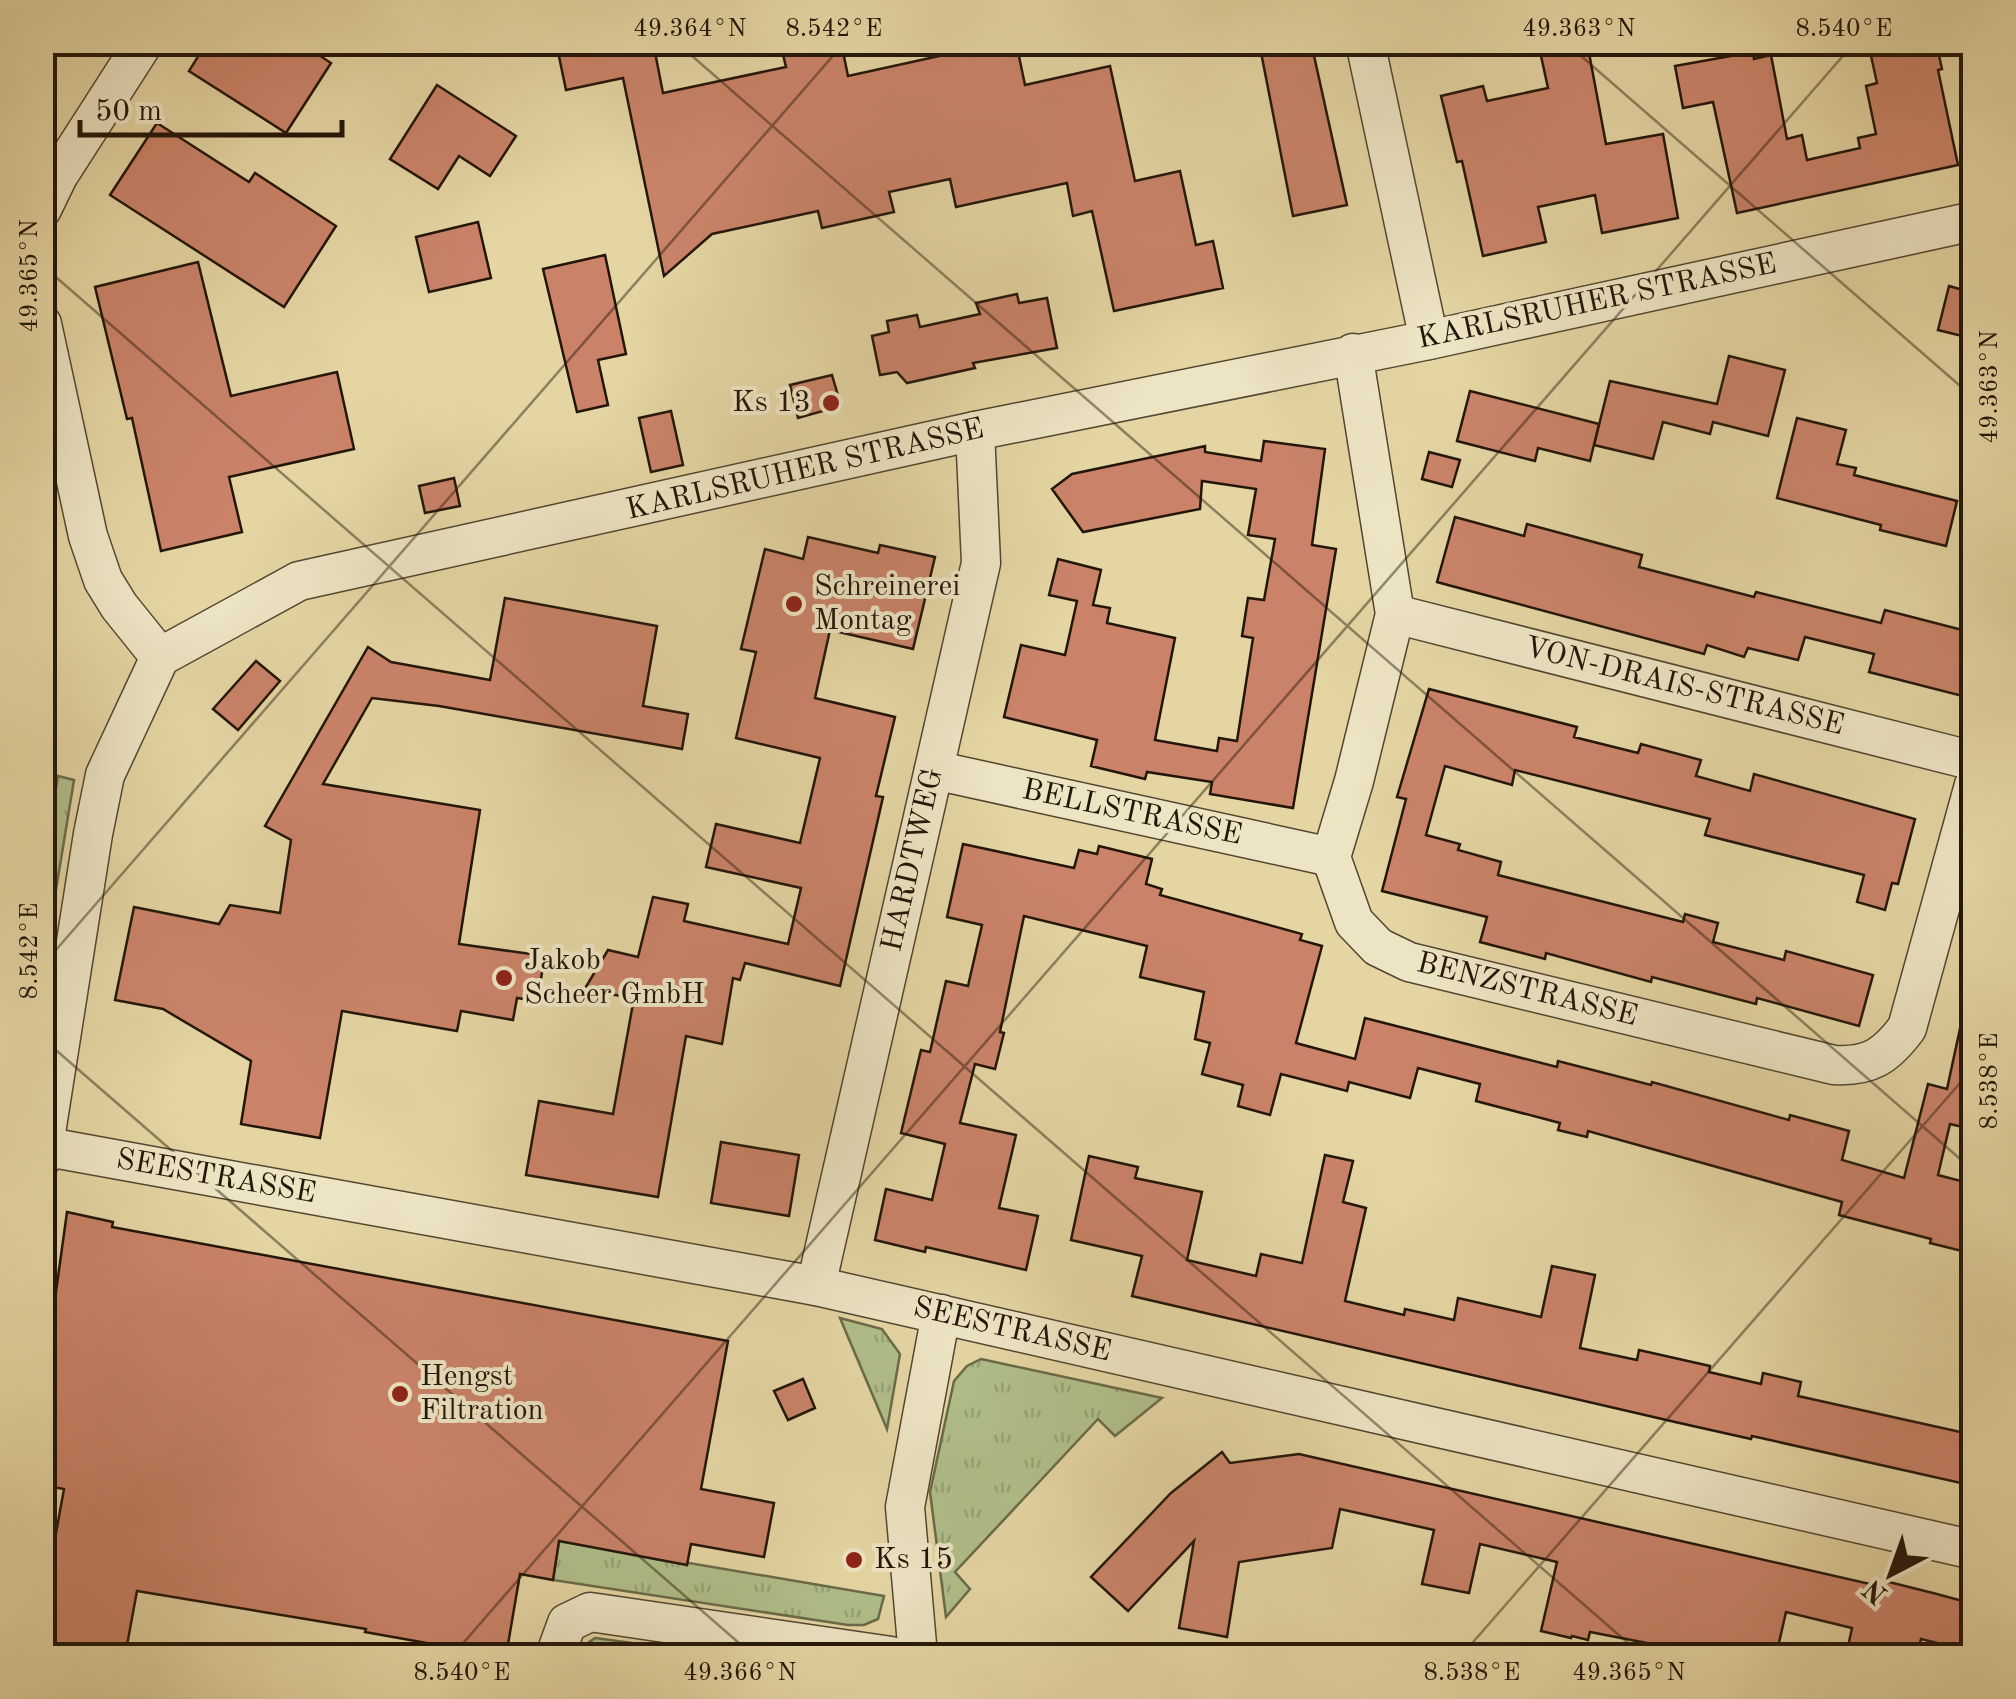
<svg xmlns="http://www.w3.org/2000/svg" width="2016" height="1699" font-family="'Old Standard TT',serif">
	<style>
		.grass { fill: url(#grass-tufts); stroke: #6a6a49; stroke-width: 2.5 }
		.building { fill: #ca8369; stroke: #231609; stroke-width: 2.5 }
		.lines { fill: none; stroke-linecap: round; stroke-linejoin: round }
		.street-casing { stroke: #534630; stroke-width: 41 }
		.street { stroke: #ede4c3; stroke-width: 38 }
		.ticks { fill: none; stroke: #231609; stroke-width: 2.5; stroke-opacity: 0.45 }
		.poi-dot { fill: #8f2418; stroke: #ede4c3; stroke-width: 4 }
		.labels { text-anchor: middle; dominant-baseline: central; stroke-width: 8; stroke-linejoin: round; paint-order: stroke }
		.street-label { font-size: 30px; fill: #231609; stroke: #ede4c3 }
		.poi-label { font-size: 30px; fill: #231609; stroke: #ede4c3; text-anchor: start }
		.neatline { fill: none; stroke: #231609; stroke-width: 4 }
		.ticks-label { font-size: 25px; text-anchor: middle; fill: #231609 }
	</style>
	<defs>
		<pattern id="grass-tufts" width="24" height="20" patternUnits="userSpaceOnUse" patternTransform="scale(2.5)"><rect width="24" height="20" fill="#b0be89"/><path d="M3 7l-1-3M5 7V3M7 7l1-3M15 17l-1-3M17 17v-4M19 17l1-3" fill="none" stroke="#97a375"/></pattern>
	</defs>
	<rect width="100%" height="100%" fill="#e4d5a3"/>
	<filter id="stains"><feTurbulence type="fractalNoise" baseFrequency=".002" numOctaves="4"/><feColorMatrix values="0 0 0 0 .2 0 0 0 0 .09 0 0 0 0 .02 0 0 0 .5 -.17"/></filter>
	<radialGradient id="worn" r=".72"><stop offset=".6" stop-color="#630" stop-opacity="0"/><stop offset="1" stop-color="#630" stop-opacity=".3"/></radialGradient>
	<!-- grass -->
	<g class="grass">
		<polygon points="58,776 74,780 43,969 43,865"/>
		<polygon points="840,1318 882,1329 900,1354 887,1429"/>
		<polygon points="981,1359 1162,1398 1115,1436 1098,1419 955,1572 970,1589 946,1617 930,1492 954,1381 967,1366"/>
		<polygon points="559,1541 884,1596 878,1619 864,1625 848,1625 553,1580"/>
		<polygon points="595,1638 692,1651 691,1656 577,1656 579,1649"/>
	</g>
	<!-- building -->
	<g class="building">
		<polygon points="207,42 299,42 331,63 286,133 189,71"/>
		<polygon points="556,42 653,42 663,93 786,67 780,42 841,42 848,76 1003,42 1016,42 1025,85 1110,66 1135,181 1180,171 1196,245 1213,241 1223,288 1114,311 1092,211 1073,216 1067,183 956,207 950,179 889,192 894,212 822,228 818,211 712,234 664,276 623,78 566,90"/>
		<polygon points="1259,42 1311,42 1347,205 1293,216"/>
		<polygon points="1538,42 1587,42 1606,144 1663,134 1678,218 1602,233 1595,195 1538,207 1546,242 1483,256 1462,161 1457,162 1441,96 1483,86 1487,101 1548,88"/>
		<polygon points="1868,42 1936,42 1942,69 1938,70 1958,165 1737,213 1713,102 1683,108 1675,66 1753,52 1754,59 1771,55 1787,139 1802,135 1807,160 1860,148 1858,138 1876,134 1866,86 1877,83"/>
		<polygon points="437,85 516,136 490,176 459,156 438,189 390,159"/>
		<polygon points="157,123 249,182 255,173 336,226 284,307 110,195"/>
		<polygon points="478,222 491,278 429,292 416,237"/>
		<polygon points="605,255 626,354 598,360 608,405 577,412 543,269"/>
		<polygon points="198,262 231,396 337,372 354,449 229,477 242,532 161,551 132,418 127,419 95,287"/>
		<polygon points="1949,286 1974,293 1974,339 1938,330"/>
		<polygon points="1017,294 1019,303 1047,298 1057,348 973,363 975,368 907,383 897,372 880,375 872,336 889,332 887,321 917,315 920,327 980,314 976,303"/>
		<polygon points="1729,356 1785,370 1768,436 1713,422 1710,434 1663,422 1653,459 1594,445 1610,381 1717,404"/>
		<polygon points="832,375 841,406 798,418 790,385"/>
		<polygon points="1470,391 1599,424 1590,461 1538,448 1535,461 1457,441"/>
		<polygon points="671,411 683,465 651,472 639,418"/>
		<polygon points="1797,418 1846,430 1837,464 1856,468 1854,475 1957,501 1946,546 1880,530 1881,525 1777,498"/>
		<polygon points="1264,441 1325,449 1312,545 1336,549 1293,808 1210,794 1212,782 1147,772 1145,779 1091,766 1097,740 1004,717 1021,645 1065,655 1077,601 1049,595 1058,559 1101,570 1093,605 1110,608 1107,623 1175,638 1155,740 1217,751 1219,738 1237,741 1253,638 1242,636 1248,598 1264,600 1275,539 1248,535 1256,489 1202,481 1200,509 1083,532 1052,489 1072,474 1205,446 1205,452 1261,461"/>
		<polygon points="1429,452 1460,460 1452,487 1422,479"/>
		<polygon points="454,478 460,506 425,513 419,486"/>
		<polygon points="1455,517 1524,536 1527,524 1642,555 1639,567 1754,597 1756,592 1881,623 1885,610 1974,633 1974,699 1869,672 1874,654 1805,637 1798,660 1748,648 1744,657 1707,645 1704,654 1437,582"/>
		<polygon points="808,537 878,553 880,545 935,557 913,649 830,630 815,698 895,717 876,796 883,797 840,986 745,963 740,980 733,978 722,1044 686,1036 658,1197 526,1175 539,1101 613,1114 634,998 584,990 608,950 638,957 653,897 688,904 684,921 788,944 801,888 706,867 716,824 800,843 820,758 736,738 756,652 741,649 765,549 803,559"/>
		<polygon points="505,598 657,626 643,706 688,714 682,749 439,706 372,698 323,784 480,810 459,944 545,956 537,1001 517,998 513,1020 461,1011 457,1031 342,1011 320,1138 241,1124 251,1061 163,1009 115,1000 134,907 219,924 230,905 280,913 291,840 265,826 368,647 391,662 490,680"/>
		<polygon points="256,661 280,681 238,730 213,709"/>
		<polygon points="1429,689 1577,727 1574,737 1638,753 1641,744 1701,760 1696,776 1750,791 1754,774 1915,819 1898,884 1892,883 1885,910 1857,902 1864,875 1705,835 1710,819 1515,770 1512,785 1445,766 1426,835 1460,844 1458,850 1501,862 1498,875 1683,922 1685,914 1718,923 1713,942 1784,960 1786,951 1873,975 1859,1026 1757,998 1756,1004 1652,977 1651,982 1546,953 1545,959 1480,942 1487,917 1382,891 1406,799 1397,797"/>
		<polygon points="963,844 1074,868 1079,850 1097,854 1099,846 1152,859 1146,884 1162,889 1160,895 1302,934 1300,940 1322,946 1296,1043 1355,1059 1365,1018 1557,1067 1558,1061 1651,1085 1652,1082 1789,1120 1790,1115 1849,1131 1842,1160 1904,1178 1928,1084 1947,1089 1961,1024 1974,1026 1974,1103 1967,1128 1950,1124 1938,1175 1965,1182 1963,1187 1974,1189 1974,1221 1966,1252 1930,1243 1931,1239 1839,1215 1842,1202 1588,1131 1587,1137 1558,1130 1560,1123 1476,1101 1480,1084 1418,1068 1410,1098 1349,1082 1347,1091 1281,1074 1270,1115 1238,1106 1243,1085 1202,1074 1210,1043 1195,1039 1204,992 1140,977 1147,946 1024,916 1000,1032 1004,1033 995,1069 975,1064 960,1123 1016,1135 999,1208 1038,1216 1026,1270 926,1247 925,1252 875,1240 886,1189 932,1200 945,1144 901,1133 921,1050 930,1052 946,981 968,986 982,925 947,917"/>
		<polygon points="721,1142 799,1155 789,1216 711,1203"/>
		<polygon points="1325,1155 1353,1161 1343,1202 1366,1208 1345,1301 1404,1315 1405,1309 1454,1320 1458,1298 1541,1317 1552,1266 1595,1275 1580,1348 1637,1360 1639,1350 1710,1366 1709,1372 1761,1384 1763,1373 1801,1382 1798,1396 1974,1435 1974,1486 1752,1436 1751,1439 1675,1422 1132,1296 1142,1256 1071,1240 1089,1156 1138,1167 1135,1178 1202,1192 1187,1260 1256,1276 1261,1254 1302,1263"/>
		<polygon points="67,1212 113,1222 112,1227 728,1341 701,1489 774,1503 764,1557 691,1544 687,1565 559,1541 553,1580 520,1574 506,1656 477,1656 477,1652 365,1632 366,1629 137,1591 125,1656 42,1656 42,1610 64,1489 42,1485 42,1393"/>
		<polygon points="803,1379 815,1408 788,1420 774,1391"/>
		<polygon points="1222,1452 1230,1463 1299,1454 1883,1587 1885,1581 1933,1593 1974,1604 1970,1651 1921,1639 1917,1656 1846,1656 1852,1628 1786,1612 1776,1656 1681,1656 1683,1650 1590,1632 1588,1640 1572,1636 1571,1638 1541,1631 1557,1562 1480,1544 1469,1593 1422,1584 1434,1530 1340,1509 1332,1548 1239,1562 1227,1637 1179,1628 1194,1541 1128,1611 1091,1577 1171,1493"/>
	</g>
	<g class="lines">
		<defs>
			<g id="street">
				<polyline points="1365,42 1429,340"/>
				<polyline points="42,209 58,176 144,42"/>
				<polyline points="42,324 88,536 103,580 119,606 160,657"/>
				<path d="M1353,353L1395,614L1354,781L1331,857L1354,922L1378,947L1409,962L1834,1065C1870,1067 1886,1056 1907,1028L1974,785"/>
				<polyline points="1395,614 1974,761"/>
				<polyline points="934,770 1331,857"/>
				<polyline points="42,1146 816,1286 1974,1550"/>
				<polyline points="42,1158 93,834 105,775 160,657 299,581 975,431 1429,340 1974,221"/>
				<polyline points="816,1286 981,563 975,431"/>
				<polyline points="555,1656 567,1623 590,1612 891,1656"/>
				<polyline points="918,1656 905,1507 941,1314"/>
			</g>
		</defs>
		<!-- street casing -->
		<use href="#street" class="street-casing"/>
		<!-- street -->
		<use href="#street" class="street"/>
	</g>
	<!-- ticks -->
	<path class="ticks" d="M676,42L1974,1171M1565,42L1974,398M42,265L1643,1656M42,966L845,42M42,1038L754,1656M452,1656L1855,42M1461,1656L1974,1067"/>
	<!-- markers -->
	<g class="poi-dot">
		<circle cx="831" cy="403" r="10"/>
		<circle cx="794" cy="604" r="10"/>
		<circle cx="504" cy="978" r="10"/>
		<circle cx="400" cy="1394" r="10"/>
		<circle cx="854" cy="1560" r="10"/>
	</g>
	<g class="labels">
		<!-- street labels -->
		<g class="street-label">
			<text transform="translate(1597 302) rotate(-12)">KARLSRUHER STRASSE</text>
			<text transform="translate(805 470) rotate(-13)">KARLSRUHER STRASSE</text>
			<text transform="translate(1684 687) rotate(14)">VON-DRAIS-STRASSE</text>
			<text transform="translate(1132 813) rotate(12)">BELLSTRASSE</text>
			<text transform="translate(913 860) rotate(-77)">HARDTWEG</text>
			<text transform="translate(1527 990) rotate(14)">BENZSTRASSE</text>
			<text transform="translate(216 1177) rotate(10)">SEESTRASSE</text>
			<text transform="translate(1012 1330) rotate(13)">SEESTRASSE</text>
		</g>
		<!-- poi labels -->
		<g class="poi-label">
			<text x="811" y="403" text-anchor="end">Ks 13</text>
			<text x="814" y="587">Schreinerei<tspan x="814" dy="34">Montag</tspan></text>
			<text x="524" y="961">Jakob<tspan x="524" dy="34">Scheer GmbH</tspan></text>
			<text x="420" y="1377">Hengst<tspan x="420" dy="34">Filtration</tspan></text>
			<text x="874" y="1560">Ks 15</text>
		</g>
	</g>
	<!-- margin -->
	<rect width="2016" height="1699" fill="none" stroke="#e4d5a3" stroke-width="110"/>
	<!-- north arrow -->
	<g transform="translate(1891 1574) rotate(221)" stroke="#ede4c3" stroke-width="8" paint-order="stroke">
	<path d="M0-8L18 38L0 25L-18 38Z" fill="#231609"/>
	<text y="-15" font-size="28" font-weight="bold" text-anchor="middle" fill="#231609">N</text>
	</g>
	<!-- scale -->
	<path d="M80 120v15h262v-15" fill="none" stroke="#231609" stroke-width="5"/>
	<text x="95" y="120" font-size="30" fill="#231609" stroke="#ede4c3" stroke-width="8" paint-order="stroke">50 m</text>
	<rect x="55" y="55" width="1906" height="1589" class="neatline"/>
	<g class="ticks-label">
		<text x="690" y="36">49.364°N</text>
		<text x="834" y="36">8.542°E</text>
		<text x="1579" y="36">49.363°N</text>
		<text x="1844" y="36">8.540°E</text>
		<text transform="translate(28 276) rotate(-90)" y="9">49.365°N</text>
		<text transform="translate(1988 387) rotate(-90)" y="9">49.363°N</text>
		<text transform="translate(28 951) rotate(-90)" y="9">8.542°E</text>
		<text transform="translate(1988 1081) rotate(-90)" y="9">8.538°E</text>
		<text x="462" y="1680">8.540°E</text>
		<text x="740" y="1680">49.366°N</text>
		<text x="1472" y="1680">8.538°E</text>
		<text x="1629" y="1680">49.365°N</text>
	</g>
	<rect width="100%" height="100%" filter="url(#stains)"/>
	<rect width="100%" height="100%" fill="url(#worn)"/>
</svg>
